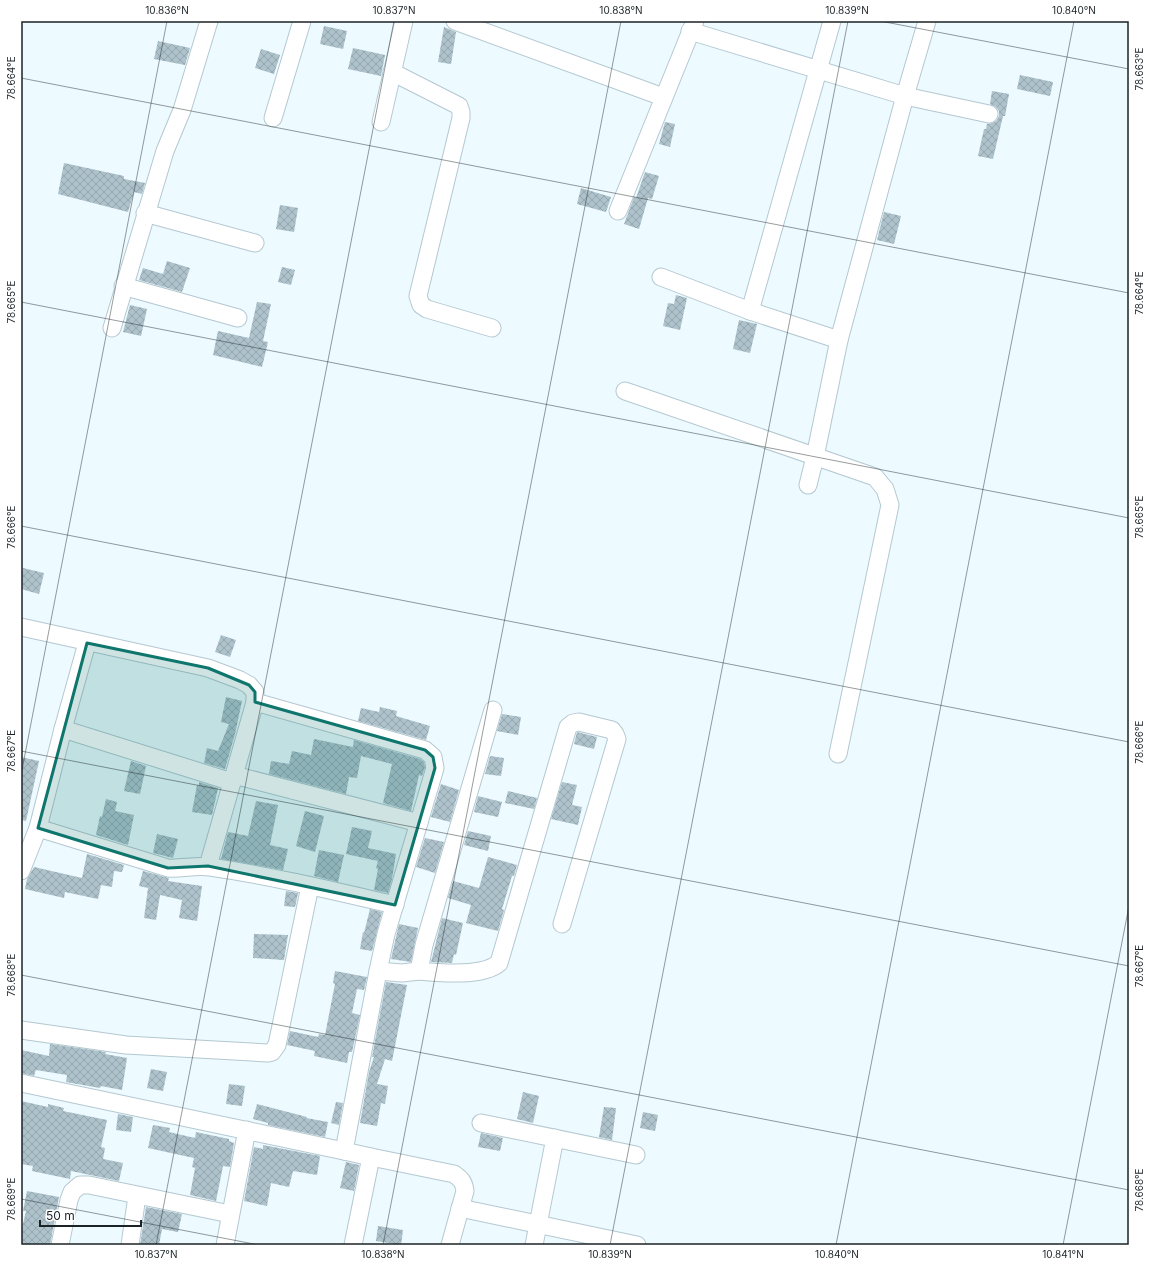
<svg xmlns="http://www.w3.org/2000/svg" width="1150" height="1266" font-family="Inter,sans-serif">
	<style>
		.building { fill: url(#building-cross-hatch) }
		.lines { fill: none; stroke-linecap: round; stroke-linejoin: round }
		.minor-casing { stroke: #b4c8d1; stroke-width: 19 }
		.minor { stroke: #fff; stroke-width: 17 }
		.marked { fill: #0f766e; fill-opacity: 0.2; stroke: #0f766e; stroke-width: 3; stroke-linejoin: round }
		.ticks { fill: none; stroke: #1b2326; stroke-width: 1; stroke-opacity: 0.45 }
		.neatline { fill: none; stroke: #1b2326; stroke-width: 1.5 }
		.ticks-label { font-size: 10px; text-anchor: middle; fill: #1b2326 }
	</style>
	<defs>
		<pattern id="building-cross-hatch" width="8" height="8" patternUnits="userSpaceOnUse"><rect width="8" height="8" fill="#aec2cb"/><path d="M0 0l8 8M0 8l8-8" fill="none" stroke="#95a6ae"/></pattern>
	</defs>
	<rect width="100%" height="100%" fill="#edfaff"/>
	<!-- building -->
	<g class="building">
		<polygon points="324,26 347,31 343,49 320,44"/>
		<polygon points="444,27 456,32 451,64 438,62"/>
		<polygon points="158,41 190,48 185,65 154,59"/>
		<polygon points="353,48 385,55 381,76 348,69"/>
		<polygon points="261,49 280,55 274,74 255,68"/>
		<polygon points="1020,75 1053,82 1050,96 1017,89"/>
		<polygon points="992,91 1009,94 1005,116 1003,116 993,159 978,156 984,129 986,129 987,124 992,123 996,121 999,116 999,111 996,107 990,104"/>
		<polygon points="665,122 675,124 670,147 659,144"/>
		<polygon points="64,163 124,176 124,179 145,183 142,194 134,192 128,212 58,194"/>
		<polygon points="645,172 659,176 652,199 648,198 639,229 624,224 634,197 636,198"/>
		<polygon points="581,188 611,197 606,212 577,204"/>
		<polygon points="280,205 298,208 294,232 276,229"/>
		<polygon points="884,212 901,216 894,244 877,240"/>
		<polygon points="167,261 190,268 182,292 139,280 143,268 163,274"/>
		<polygon points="282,267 295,270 291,285 278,282"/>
		<polygon points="676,295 687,298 680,330 663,326 668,303 674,304"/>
		<polygon points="257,302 271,304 263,341 268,342 262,367 213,355 218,331 249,338"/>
		<polygon points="130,305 147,309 141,336 123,332"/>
		<polygon points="739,320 757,324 750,353 733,349"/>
		<polygon points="23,568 44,573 39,594 21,589 21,576"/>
		<polygon points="221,635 236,640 230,657 215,652"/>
		<polygon points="226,697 242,701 235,734 225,769 204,763 207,748 218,751 229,724 221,722"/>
		<polygon points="380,707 397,711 396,716 430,726 426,740 358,721 361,708 379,712"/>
		<polygon points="502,714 521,717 518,735 497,731"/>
		<polygon points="577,732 597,737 594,749 574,744"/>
		<polygon points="314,739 353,747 354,740 420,759 424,762 425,767 422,776 419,775 411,811 383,803 392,764 361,756 357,778 349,777 346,794 269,774 271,761 289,764 292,751 311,755"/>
		<polygon points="490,756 504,758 501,776 485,774"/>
		<polygon points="21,757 39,761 26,821 21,820"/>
		<polygon points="131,761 146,766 140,794 124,791"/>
		<polygon points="199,782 218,788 212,815 192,812 197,785 199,786"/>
		<polygon points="562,782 577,785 572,805 582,807 578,825 551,819"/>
		<polygon points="441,784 459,790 450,822 431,817"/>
		<polygon points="508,791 537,798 534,809 505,803"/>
		<polygon points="478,796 502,802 498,817 474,812"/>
		<polygon points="106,799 117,802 115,811 134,815 128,845 96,835 100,816 102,817"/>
		<polygon points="256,801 278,805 270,845 288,849 283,870 221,859 228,832 248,836"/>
		<polygon points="305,811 324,816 315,852 296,846"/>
		<polygon points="352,827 372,831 368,848 396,854 392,879 388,893 374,890 378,869 376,868 378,861 346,854"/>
		<polygon points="468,831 491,836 488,851 464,845"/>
		<polygon points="157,834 178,839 173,858 153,853"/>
		<polygon points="425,838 444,842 435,873 416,867"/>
		<polygon points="319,850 344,855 338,882 314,876"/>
		<polygon points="87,854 124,865 122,872 114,871 112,887 101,885 98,899 65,892 64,898 25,889 27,879 34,867 82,878"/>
		<polygon points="488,857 517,865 514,876 512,876 502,909 504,910 498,931 466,923 471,905 448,898 453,881 479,888"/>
		<polygon points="143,871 169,878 168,881 202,886 197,921 179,918 182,900 160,895 156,920 144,918 148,888 139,886"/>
		<polygon points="286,891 298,893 295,907 284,906"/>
		<polygon points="370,909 382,912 372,951 360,949 363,932 364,933"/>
		<polygon points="442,918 463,923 456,955 454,954 452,963 431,962"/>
		<polygon points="399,924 418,928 411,962 391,959"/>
		<polygon points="254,934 288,935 284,960 253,958"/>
		<polygon points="335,971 367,977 364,990 357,989 352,1013 360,1015 352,1052 349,1052 347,1063 314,1056 315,1051 287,1045 290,1031 318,1037 319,1034 325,1035 335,984 333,983"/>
		<polygon points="386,982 407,985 392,1061 385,1059 377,1084 388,1086 385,1104 381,1103 377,1126 360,1123 369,1072 374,1057 372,1057"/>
		<polygon points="50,1044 106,1052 105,1054 127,1058 122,1090 101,1086 100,1088 66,1082 67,1075 36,1070 34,1076 21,1073 21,1050 49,1056"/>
		<polygon points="151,1069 167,1072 163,1091 147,1088"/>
		<polygon points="229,1084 245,1086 242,1106 226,1104"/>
		<polygon points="523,1092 539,1096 533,1123 517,1119"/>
		<polygon points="21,1101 48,1107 48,1104 64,1108 63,1111 107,1120 101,1147 105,1148 103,1159 123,1163 119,1181 71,1171 70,1179 32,1171 33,1166 21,1164"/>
		<polygon points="336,1102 343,1103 339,1125 331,1123"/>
		<polygon points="257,1104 307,1117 306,1118 328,1122 325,1137 268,1125 268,1123 253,1119"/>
		<polygon points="604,1107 616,1108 612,1140 599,1137"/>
		<polygon points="643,1112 658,1115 655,1131 640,1128"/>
		<polygon points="118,1114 133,1117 131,1132 116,1130"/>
		<polygon points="153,1125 170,1128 169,1132 195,1138 196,1132 229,1139 229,1141 234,1143 230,1167 223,1166 216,1201 190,1195 195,1168 192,1167 194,1158 148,1148"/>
		<polygon points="481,1133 503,1138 500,1151 478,1147"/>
		<polygon points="263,1145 320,1156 317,1175 293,1171 289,1187 271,1183 267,1206 244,1201 254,1147 263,1149"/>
		<polygon points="346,1162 359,1165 354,1191 340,1188"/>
		<polygon points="27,1191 59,1197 50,1245 21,1245 21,1232 26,1211 23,1211"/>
		<polygon points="146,1207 182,1214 178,1232 162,1229 159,1245 140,1245"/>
		<polygon points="378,1226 403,1230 401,1245 376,1241"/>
	</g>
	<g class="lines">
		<defs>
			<g id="minor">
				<polyline points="455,21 663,97"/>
				<polyline points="690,31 905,96 989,114"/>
				<polyline points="392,72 459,106 461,112 461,118 418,296 421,305 427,309 492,328"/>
				<polyline points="273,118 302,21"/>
				<polyline points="381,122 404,21"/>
				<polyline points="618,211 695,21"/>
				<polyline points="145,213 255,243"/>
				<polyline points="661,277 750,311 839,340"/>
				<polyline points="123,286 238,318"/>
				<polyline points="750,311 832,21"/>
				<polyline points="112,328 165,151 182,110 209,21"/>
				<polyline points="625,391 875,477 885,489 890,505 838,754"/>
				<polyline points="808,485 815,457 839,340 905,96 927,21"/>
				<polyline points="21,627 208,668 240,680 249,685 255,692 255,702 208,866"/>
				<polyline points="87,643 63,729 232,782"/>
				<polyline points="255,702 425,750 433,757 435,768 386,934 378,971"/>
				<polyline points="234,775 419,823"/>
				<polyline points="38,828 63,729"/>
				<path d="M21,871L38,828L168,868C182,869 196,865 210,867C272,876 334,891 395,905"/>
				<path d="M419,971C439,973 483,977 499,963L568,727L573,723L579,722L612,730L615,734L617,739L562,924"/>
				<polyline points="21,1030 126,1045 268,1053 272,1052 277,1045 310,886"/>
				<polyline points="21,1083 344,1151 378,971 402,973 419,971 424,945 493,710"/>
				<polyline points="481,1123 636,1155"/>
				<polyline points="344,1151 371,1157 353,1245"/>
				<path d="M371,1157L454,1174C461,1179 464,1182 465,1191L450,1245"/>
				<polyline points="460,1208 637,1245"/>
				<polyline points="60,1245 69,1200 72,1192 80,1185 89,1185 230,1214"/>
				<polyline points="130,1245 137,1196"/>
				<polyline points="225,1245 247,1130"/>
				<polyline points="534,1245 555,1138"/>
			</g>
		</defs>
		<!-- minor casing -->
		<use href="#minor" class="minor-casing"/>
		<!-- minor -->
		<use href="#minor" class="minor"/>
	</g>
	<!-- marked area -->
	<path class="marked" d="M87,643L208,668L249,685L255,692V702L425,750L433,757L435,768L395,905L208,866L168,868L38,828Z"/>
	<!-- ticks -->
	<path class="ticks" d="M880,21L1129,69M21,78L1129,293M21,302L1129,518M21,526L1129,742M21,751L1129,966M21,775L167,21M21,975L1129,1190M21,1199L259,1245M156,1245L394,21M383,1245L621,21M610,1245L848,21M836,1245L1074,21M1063,1245L1129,906"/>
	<!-- border -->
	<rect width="1150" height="1266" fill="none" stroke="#ffffff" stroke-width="44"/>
	<!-- scale -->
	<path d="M40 1220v6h101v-6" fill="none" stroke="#1b2326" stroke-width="2"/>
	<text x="46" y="1220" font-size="12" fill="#1b2326" stroke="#ffffff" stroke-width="3" paint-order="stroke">50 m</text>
	<rect x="22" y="22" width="1106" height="1222" class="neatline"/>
	<g class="ticks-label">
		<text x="167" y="14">10.836°N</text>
		<text x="394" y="14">10.837°N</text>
		<text x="621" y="14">10.838°N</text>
		<text x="847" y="14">10.839°N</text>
		<text x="1074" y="14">10.840°N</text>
		<text transform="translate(1139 69) rotate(-90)" y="4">78.663°E</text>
		<text transform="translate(11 78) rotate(-90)" y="4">78.664°E</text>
		<text transform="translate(1139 293) rotate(-90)" y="4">78.664°E</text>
		<text transform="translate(11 302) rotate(-90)" y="4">78.665°E</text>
		<text transform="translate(1139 517) rotate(-90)" y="4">78.665°E</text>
		<text transform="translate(11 527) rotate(-90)" y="4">78.666°E</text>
		<text transform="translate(1139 742) rotate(-90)" y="4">78.666°E</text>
		<text transform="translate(11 751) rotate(-90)" y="4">78.667°E</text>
		<text transform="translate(1139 966) rotate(-90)" y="4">78.667°E</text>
		<text transform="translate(11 975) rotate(-90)" y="4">78.668°E</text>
		<text transform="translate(1139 1190) rotate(-90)" y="4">78.668°E</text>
		<text transform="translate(11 1199) rotate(-90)" y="4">78.669°E</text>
		<text x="156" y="1258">10.837°N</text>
		<text x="383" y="1258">10.838°N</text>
		<text x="610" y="1258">10.839°N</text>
		<text x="837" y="1258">10.840°N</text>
		<text x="1063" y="1258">10.841°N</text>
	</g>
</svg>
